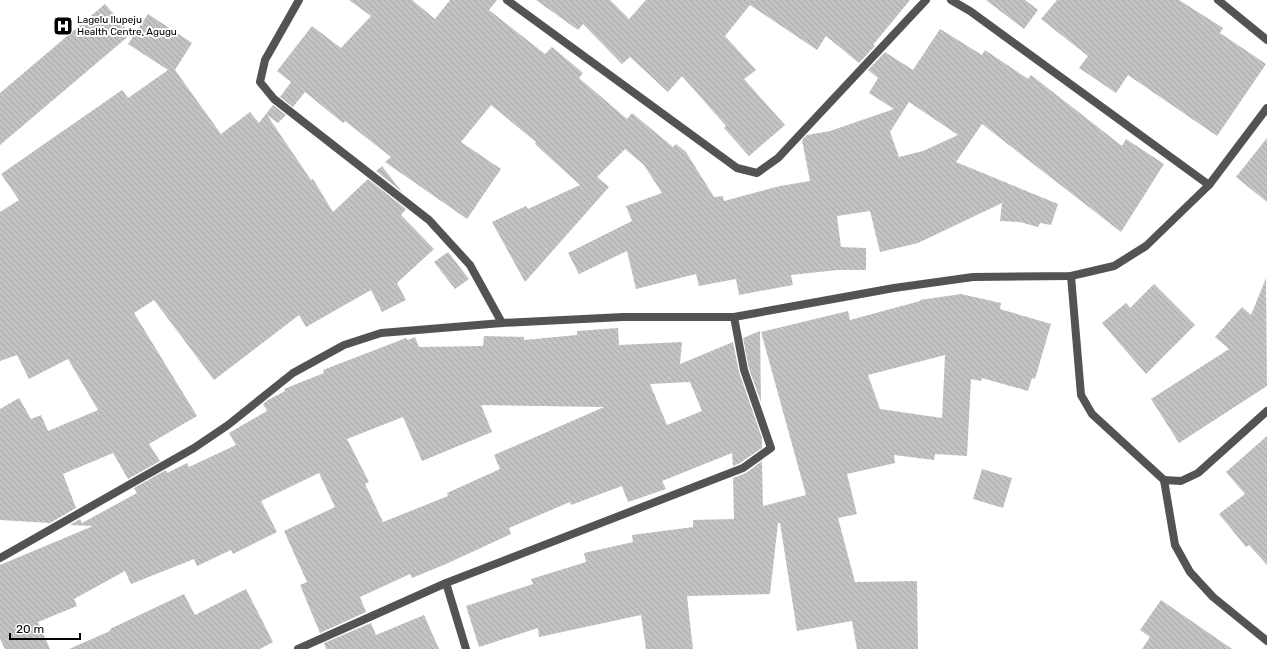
<svg xmlns="http://www.w3.org/2000/svg" width="1267" height="649" font-family="Rubik,sans-serif">
	<style>
		.building { fill: url(#building-back-hatch); fill-rule: evenodd }
		.lines { fill: none; stroke-linecap: round; stroke-linejoin: round }
		.minor { stroke: #535353; stroke-width: 8 }
		.labels { text-anchor: middle; dominant-baseline: central; stroke-width: 4; stroke-linejoin: round; paint-order: stroke }
		.poi-label { font-size: 10px; fill: #000; stroke: #fff; text-anchor: start }
	</style>
	<defs>
		<pattern id="building-back-hatch" width="6" height="6" patternUnits="userSpaceOnUse"><rect width="6" height="6" fill="#c3c3c3"/><path d="M-1 5l2 2M0 0l6 6M5-1l2 2" fill="none" stroke="#a6a6a6"/></pattern>
	</defs>
	<rect width="100%" height="100%" fill="#fff"/>
	<!-- building -->
	<g class="building">
		<path d="M349,0H412L435,19L450,0H497L489,10L545,54L552,47L583,73L579,78L627,119L632,113L673,147L676,144L686,152L714,197L723,196L724,201L780,186L810,181L802,140L807,135L830,131L894,109L869,93L878,78L868,70L885,52L913,70L940,29L982,55L985,50L1028,79L1031,75L1122,146L1126,139L1164,164L1121,232L982,124L956,162L1058,204L1051,225L1040,223L1038,227L1020,222L1000,221L1002,203L918,243L880,252L870,211L837,216L841,247L866,248V270H838L791,275L793,285L739,295L736,279L699,286L696,274L636,289L627,251L579,274L568,253L632,221L626,206L662,193L644,165L625,149L597,177L609,187L525,282L492,222L526,206L528,209L580,185L535,144L536,142L491,105L461,142L501,169L467,219L385,162L391,157L345,121L343,123L305,92L293,107L280,97L291,82L277,71L312,26L341,48L371,16ZM909,102L958,135L923,151L899,157L890,132Z"/>
		<polygon points="536,0 610,0 629,19 646,0 910,0 873,45 875,46 859,63 826,36 817,50 750,5 725,36 756,70 744,79 785,125 749,156 724,128 726,126 682,76 668,92 630,57 622,64 583,24 578,30"/>
		<polygon points="986,0 1025,0 1038,10 1024,29"/>
		<polygon points="1057,0 1179,0 1223,28 1220,33 1266,64 1217,136 1128,75 1116,93 1079,68 1088,56 1041,19"/>
		<polygon points="105,4 131,34 0,145 0,93"/>
		<polygon points="148,14 192,43 175,70 221,134 250,112 259,123 273,105 286,115 278,123 267,115 311,180 313,179 333,212 368,179 406,209 401,215 434,249 397,283 406,300 382,312 371,290 306,327 299,315 214,380 154,300 134,313 197,416 149,444 160,461 128,479 113,453 63,474 76,508 50,523 0,520 0,409 19,398 31,419 41,415 48,431 98,410 68,359 29,379 17,355 0,361 0,212 19,200 1,174 122,90 128,98 168,70 128,44"/>
		<polygon points="1267,138 1267,202 1236,177"/>
		<polygon points="382,166 402,192 376,171"/>
		<polygon points="448,252 469,279 455,289 434,262"/>
		<polygon points="1266,278 1267,386 1179,443 1151,399 1229,349 1215,337 1242,307 1251,315"/>
		<polygon points="1154,284 1195,325 1146,374 1102,323 1126,303 1130,308"/>
		<path d="M961,294L1001,303L1000,309L1051,324L1035,379L1032,378L1028,391L982,378L981,381L971,379L967,456L935,454L934,460L894,455L895,463L847,474L857,514L838,518L855,582L917,581L918,649H857L852,621L797,631L780,523H778L770,594L687,596L693,649H646L641,615L539,637L538,628L479,647L466,606L533,584L531,579L586,562L584,553L633,542L632,535L693,527V520L734,519L733,478L746,473L762,461L763,506L806,495L761,332L848,311L850,320L920,301V300ZM945,355L942,418L880,409L868,375Z"/>
		<path d="M618,328L619,345L682,342L680,364L733,342L739,372L762,438V448L740,463L733,466L732,453L662,481L666,489L628,502L622,486L571,505L570,502L509,528L511,534L446,564L412,578L410,574L360,597L366,612L320,633L300,585L307,582L284,531L335,507L319,473L261,501L277,532L233,554L231,550L197,566L194,559L131,584L125,571L74,599L77,606L38,622L50,649H5L0,639V565L93,526L70,525L80,519L82,523L137,493L134,488L166,470L167,473L187,463L189,467L236,445L229,433L267,411L263,404L268,400L285,391L284,389L324,373L323,370L406,338L408,340L415,337L419,347L483,346L484,336L524,337V340L577,335V331ZM690,382L702,411L667,425L650,384ZM481,405L604,407L494,455L500,469L447,493L448,496L383,522L365,484L369,482L347,439L403,417L422,461L492,432Z"/>
		<polygon points="760,331 761,402 749,369 743,338"/>
		<polygon points="1267,436 1267,565 1249,545 1246,547 1219,514 1245,494 1226,472"/>
		<polygon points="982,469 1012,478 1003,508 973,499"/>
		<polygon points="246,589 273,642 260,649 69,649 110,631 110,629 184,594 195,615"/>
		<polygon points="1161,600 1232,649 1142,649 1150,637 1140,630"/>
		<polygon points="424,615 439,649 326,649 324,643 371,623 376,635"/>
	</g>
	<g class="lines">
		<!-- minor -->
		<g class="minor">
			<polyline points="299,0 265,60 260,82 274,99 429,220 470,265 502,323"/>
			<polyline points="507,0 737,168 757,173 778,158 926,0"/>
			<polyline points="951,0 970,11 1209,185"/>
			<polyline points="1218,0 1267,40"/>
			<polyline points="1071,276 1081,395 1092,414 1164,480 1175,545 1190,572 1213,597 1267,641"/>
			<polyline points="1164,480 1181,481 1198,473 1267,411"/>
			<polyline points="0,558 194,448 228,425 293,373 344,345 381,333 502,323 623,317 734,317 894,288 973,277 1071,276 1114,266 1146,246 1209,185 1267,108"/>
			<polyline points="446,583 466,649"/>
			<polyline points="298,649 446,583 743,468 771,448 744,370 734,317"/>
		</g>
	</g>
	<!-- icons -->
	<defs>
		<symbol id="hospital-square" viewBox="-11 -11 22 22"><rect x="-9" y="-9" width="18" height="18" rx="4" fill="#000" stroke="#fff"/><path d="M-5-5h3v3.5h4V-5h3V5h-3V1.5h-4V5h-3Z" fill="#fff"/></symbol>
	</defs>
	<g fill-rule="evenodd">
		<use href="#hospital-square" x="52" y="15" width="22" height="22"/>
	</g>
	<g class="labels">
		<!-- poi labels -->
		<g class="poi-label">
			<text x="77" y="20">Lagelu Ilupeju<tspan x="77" dy="12">Health Centre, Agugu</tspan></text>
		</g>
	</g>
	<!-- scale -->
	<path d="M10 633v6h70v-6" fill="none" stroke="#000000" stroke-width="2"/>
	<text x="16" y="633" font-size="12" fill="#000000" stroke="#ffffff" stroke-width="3" paint-order="stroke">20 m</text>
</svg>
